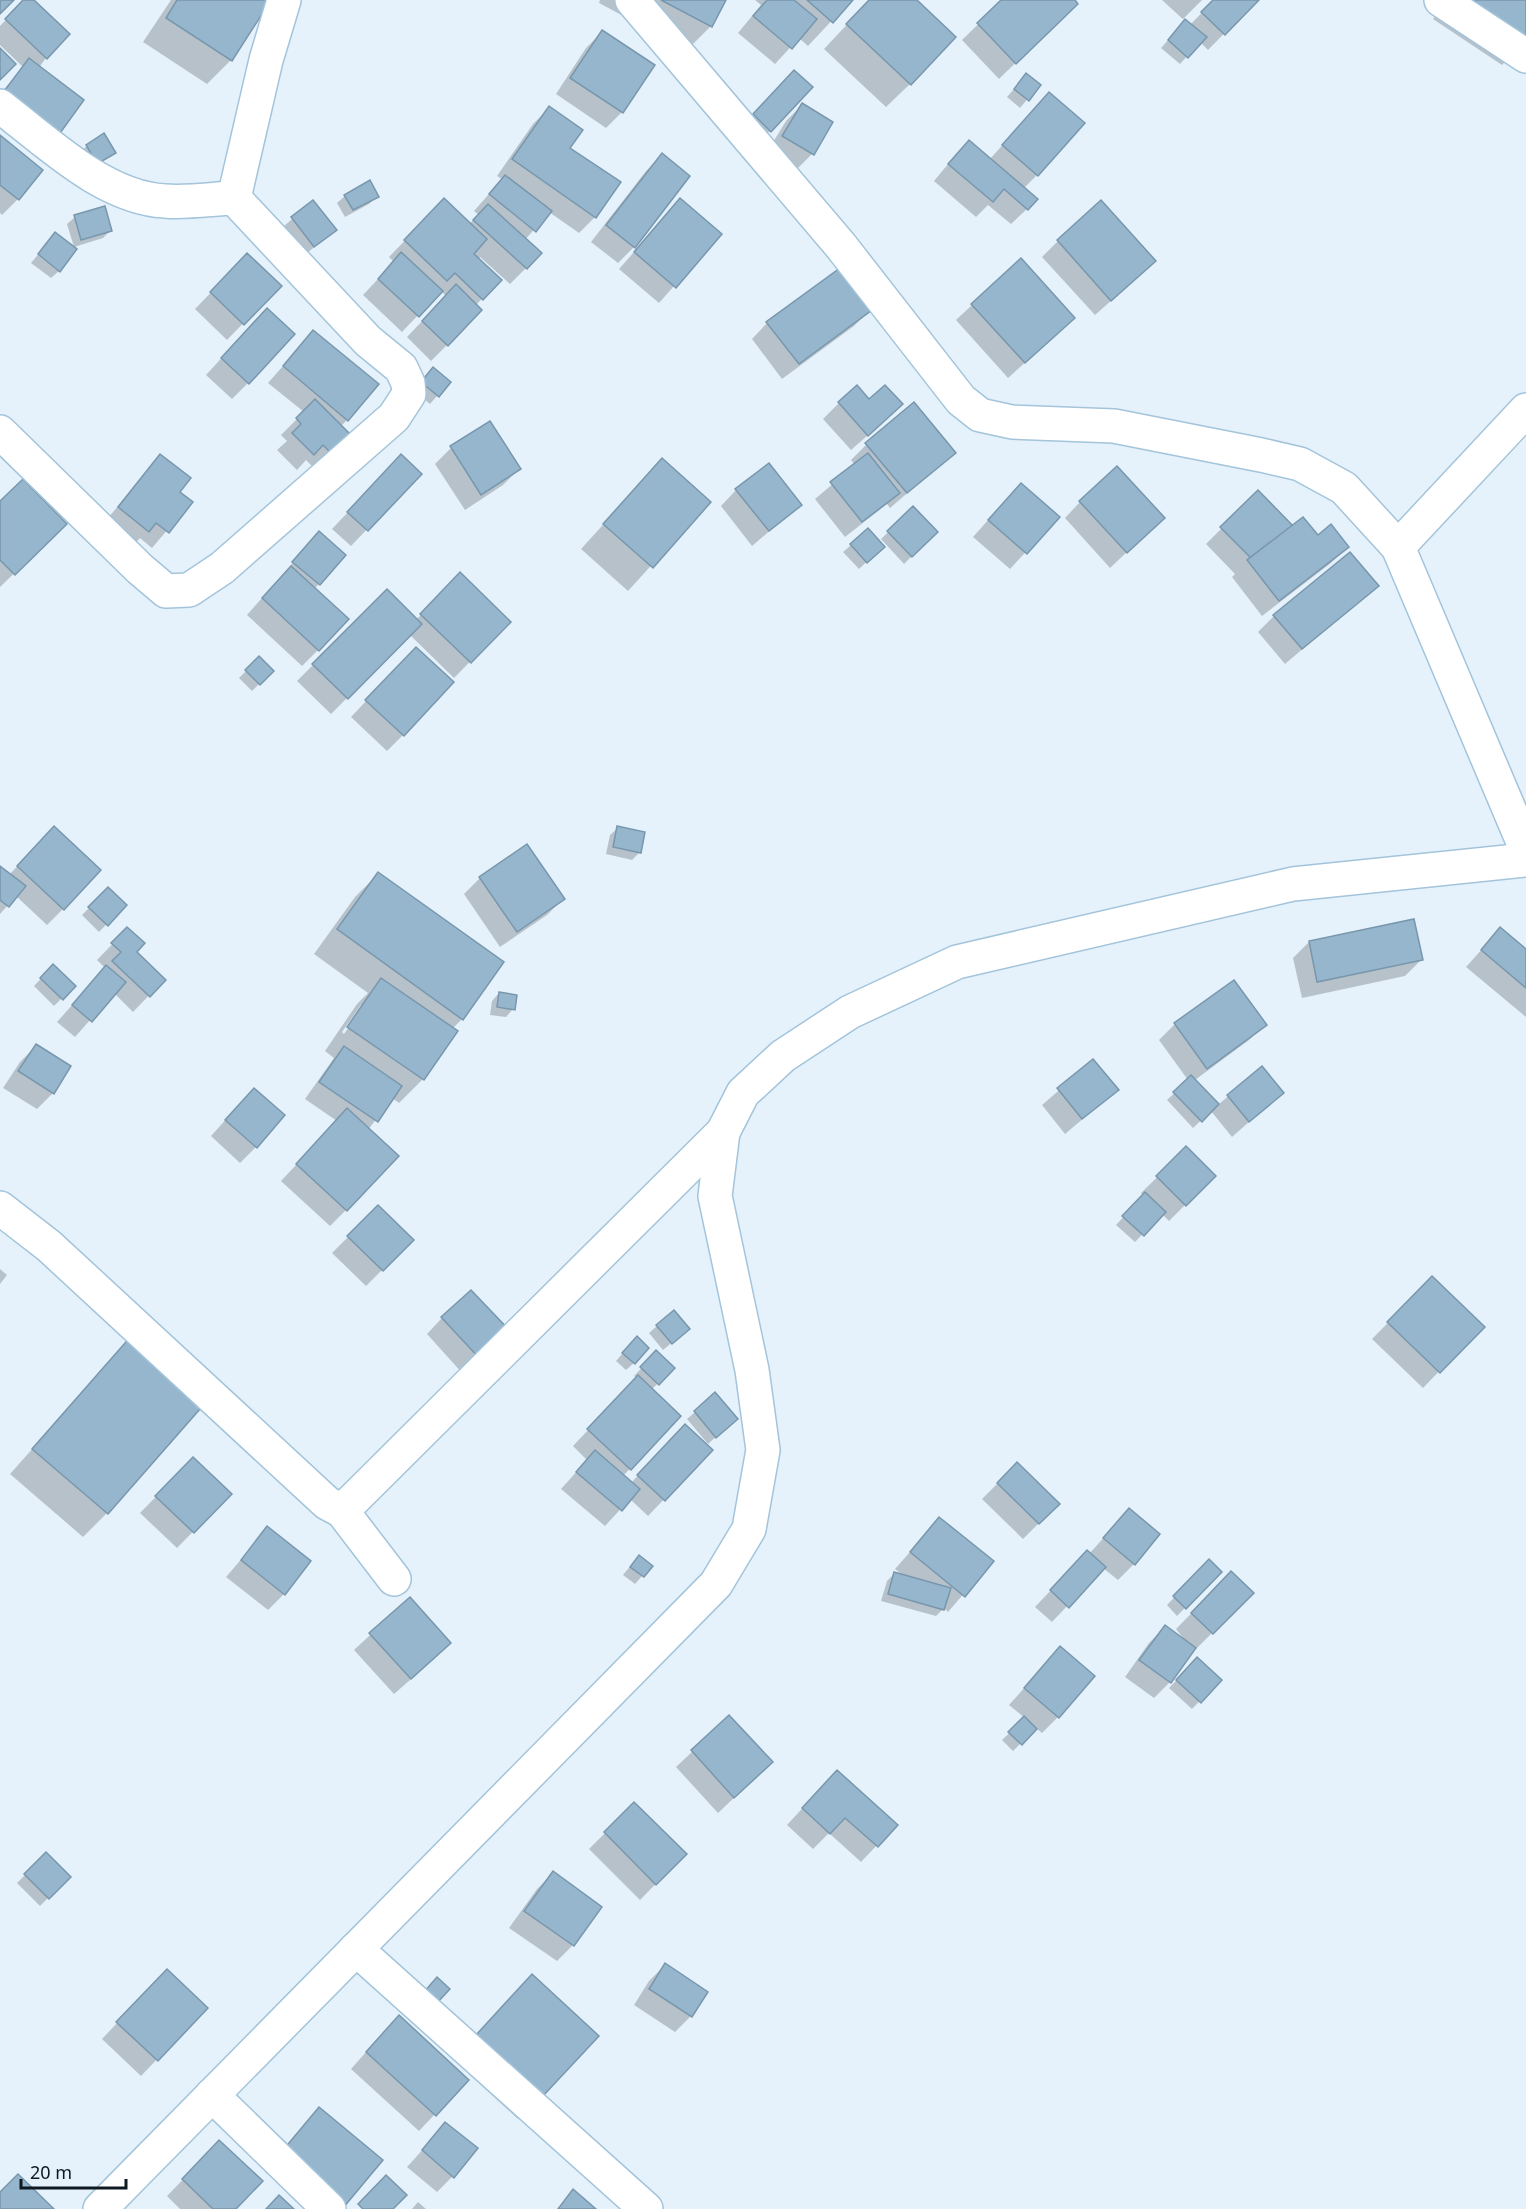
<svg xmlns="http://www.w3.org/2000/svg" width="1526" height="2209" font-family="'Noto Sans',sans-serif">
	<style>
		.shadow { fill: #0003; fill-rule: evenodd }
		.building { fill: #96b6cd; stroke: #7897ad; stroke-width: 1.5 }
		.lines { fill: none; stroke-linecap: round; stroke-linejoin: round }
		.minor-casing { stroke: #a3c4db; stroke-width: 36 }
		.minor { stroke: #fff; stroke-width: 33 }
	</style>
	<rect width="100%" height="100%" fill="#e5f2fc"/>
	<!-- shadow -->
	<g class="shadow">
		<polygon points="25,0 31,0 46,58 0,120 0,94 23,67 0,45 0,26"/>
		<polygon points="171,0 269,0 231,60 207,84 143,42"/>
		<polygon points="600,0 724,0 711,26 687,50 599,3"/>
		<polygon points="755,0 851,0 808,46 799,38 775,64 738,33 761,5"/>
		<polygon points="870,0 914,0 910,84 886,107 824,49"/>
		<polygon points="1003,0 1072,0 1076,4 999,79 962,40"/>
		<polygon points="1162,0 1202,0 1183,19 1190,25 1214,0 1257,0 1208,50 1200,42 1180,64 1161,48 1185,21"/>
		<polygon points="1446,0 1526,0 1526,40 1502,65 1433,19"/>
		<polygon points="602,32 622,112 606,128 556,94 586,48"/>
		<polygon points="1026,75 1039,85 1020,108 1007,97"/>
		<polygon points="778,88 770,131 754,146 738,130"/>
		<polygon points="1049,94 1037,175 1023,189 1027,209 1011,224 988,205 976,217 934,181 953,158 989,160"/>
		<polygon points="802,105 812,154 796,170 767,152 786,121"/>
		<polygon points="549,108 568,148 595,217 579,233 549,212 525,240 526,268 510,284 480,257 479,259 500,280 476,305 447,345 431,361 407,337 446,296 441,291 402,332 363,295 394,262 389,257 444,200 469,224 479,215 474,211 502,179 497,176 533,124"/>
		<polygon points="0,137 18,199 2,215 0,213"/>
		<polygon points="87,146 114,153 89,171 79,153"/>
		<polygon points="662,155 634,247 618,263 591,242 646,171"/>
		<polygon points="345,196 377,196 369,204 345,217 337,203"/>
		<polygon points="680,200 720,234 659,303 619,269"/>
		<polygon points="312,202 335,230 306,254 284,226"/>
		<polygon points="75,217 110,231 103,238 74,247 67,224"/>
		<polygon points="55,234 59,271 51,278 31,263"/>
		<polygon points="1058,241 1138,277 1095,315 1042,257"/>
		<polygon points="247,255 279,286 227,340 195,309"/>
		<polygon points="972,305 1057,334 1008,378 956,320"/>
		<polygon points="870,310 854,326 782,379 752,339 767,323"/>
		<polygon points="251,326 248,383 232,399 206,375"/>
		<polygon points="313,332 347,420 340,427 350,436 316,470 306,460 297,470 277,450 287,441 281,435 304,412 268,383"/>
		<polygon points="433,369 449,382 430,404 414,391"/>
		<polygon points="839,403 885,420 851,450 823,419"/>
		<polygon points="489,423 519,469 503,485 465,510 435,464 451,448"/>
		<polygon points="867,444 954,453 890,508 887,504 845,537 815,499 855,465 851,460"/>
		<polygon points="160,456 178,492 191,502 152,548 140,538 132,547 103,524"/>
		<polygon points="662,460 709,502 628,591 581,549"/>
		<polygon points="386,472 420,474 351,546 332,529"/>
		<polygon points="736,490 800,505 752,546 721,506"/>
		<polygon points="1258,492 1292,527 1347,547 1331,563 1262,616 1232,577 1235,574 1206,544"/>
		<polygon points="1005,501 1058,517 1010,569 973,537"/>
		<polygon points="1080,502 1147,533 1110,568 1065,518"/>
		<polygon points="0,503 65,524 0,587"/>
		<polygon points="913,508 936,532 904,564 881,539"/>
		<polygon points="319,533 319,584 314,589 318,650 302,666 247,615"/>
		<polygon points="851,545 875,554 859,569 843,552"/>
		<polygon points="460,575 509,622 454,678 410,635 331,714 297,681 387,591 416,620"/>
		<polygon points="1377,586 1285,664 1258,632 1274,616"/>
		<polygon points="259,658 272,671 252,691 239,678"/>
		<polygon points="400,665 403,735 387,751 351,717"/>
		<polygon points="618,828 640,852 632,860 606,854 610,835"/>
		<polygon points="38,844 63,909 47,925 16,896 0,914 0,868 9,875"/>
		<path d="M379,873L462,1019L452,1029L423,1079L399,1103L392,1098L368,1130L346,1210L330,1226L281,1181L337,1121L305,1099L334,1058L325,1051L357,1004L368,993L314,954L355,897ZM361,1005H364L344,1034L342,1032Z"/>
		<polygon points="480,878 563,899 547,915 500,947 464,894"/>
		<polygon points="108,889 125,905 99,932 82,915"/>
		<polygon points="127,929 134,952 164,980 133,1012 114,993 75,1037 57,1022 105,968 97,960"/>
		<polygon points="1500,929 1526,951 1526,1017 1466,967"/>
		<polygon points="1309,942 1421,960 1405,976 1302,998 1293,958"/>
		<polygon points="53,966 74,986 54,1006 34,986"/>
		<polygon points="499,993 513,1009 506,1017 490,1015 492,1001"/>
		<polygon points="1175,1024 1265,1025 1249,1040 1195,1080 1218,1105 1261,1068 1282,1093 1232,1137 1211,1111 1193,1128 1167,1100 1188,1080 1159,1040"/>
		<polygon points="36,1046 53,1093 37,1109 3,1088 20,1062"/>
		<polygon points="1093,1061 1117,1090 1065,1134 1042,1105"/>
		<polygon points="238,1106 256,1147 240,1163 211,1136"/>
		<polygon points="1186,1149 1214,1176 1169,1221 1162,1214 1135,1242 1116,1225 1143,1196 1141,1193"/>
		<polygon points="378,1207 412,1240 366,1286 332,1253"/>
		<polygon points="0,1269 7,1275 0,1284"/>
		<polygon points="1432,1278 1482,1327 1423,1388 1372,1339"/>
		<polygon points="442,1318 509,1332 464,1375 427,1334"/>
		<polygon points="657,1326 680,1336 663,1350 649,1333"/>
		<polygon points="132,1337 107,1513 83,1537 10,1474"/>
		<polygon points="629,1346 634,1363 626,1370 616,1361"/>
		<polygon points="656,1353 673,1369 651,1390 679,1417 623,1476 631,1483 669,1442 711,1450 648,1516 630,1499 605,1526 561,1489 587,1460 573,1446 637,1378 634,1376"/>
		<polygon points="715,1395 728,1426 708,1444 687,1419"/>
		<polygon points="193,1459 230,1494 177,1548 140,1513"/>
		<polygon points="1017,1464 1058,1504 1023,1539 982,1499"/>
		<polygon points="1129,1510 1134,1564 1118,1580 1103,1568 1052,1622 1035,1607 1087,1552 1089,1554"/>
		<polygon points="939,1519 992,1561 948,1612 944,1608 936,1616 881,1601 887,1581 895,1573 904,1576 895,1569"/>
		<polygon points="268,1528 284,1594 268,1610 226,1577"/>
		<polygon points="1209,1561 1220,1572 1177,1616 1167,1605"/>
		<polygon points="632,1564 651,1566 635,1584 623,1575"/>
		<polygon points="1231,1573 1252,1593 1196,1649 1195,1647 1170,1682 1154,1698 1125,1677 1149,1643 1165,1627 1188,1644 1176,1629"/>
		<polygon points="409,1599 434,1659 394,1694 354,1650"/>
		<polygon points="1060,1648 1058,1717 1042,1733 1036,1728 1013,1751 1002,1740 1025,1718 1009,1705"/>
		<polygon points="1197,1659 1220,1680 1192,1709 1169,1688"/>
		<polygon points="729,1717 755,1778 718,1813 676,1767"/>
		<polygon points="821,1788 896,1825 861,1862 829,1833 813,1849 787,1825"/>
		<polygon points="634,1804 685,1854 640,1900 589,1849"/>
		<polygon points="46,1854 69,1877 40,1906 17,1883"/>
		<polygon points="553,1873 600,1907 573,1945 557,1961 509,1928 537,1889"/>
		<polygon points="665,1965 691,2016 675,2032 634,2005 649,1981"/>
		<polygon points="151,1987 206,2008 141,2076 102,2039"/>
		<polygon points="508,2000 542,2095 518,2119 454,2060"/>
		<polygon points="383,2033 467,2080 419,2131 351,2069"/>
		<polygon points="319,2109 310,2209 265,2172"/>
		<polygon points="446,2124 453,2176 437,2192 407,2167"/>
		<polygon points="204,2158 234,2209 180,2209 167,2196"/>
		<polygon points="418,2202 426,2209 412,2209"/>
	</g>
	<!-- building -->
	<g class="building">
		<polygon points="0,0 14,0 0,14"/>
		<polygon points="23,0 34,0 70,34 47,59 5,19"/>
		<polygon points="177,0 271,0 232,61 166,18"/>
		<polygon points="661,0 726,0 712,27"/>
		<polygon points="767,0 794,0 817,19 792,49 753,16"/>
		<polygon points="807,0 853,0 833,23"/>
		<polygon points="869,0 917,0 956,37 911,85 846,24"/>
		<polygon points="1001,0 1075,0 1078,4 1016,64 977,23"/>
		<polygon points="1213,0 1259,0 1225,35 1201,12"/>
		<polygon points="1464,0 1526,0 1526,41"/>
		<polygon points="1185,19 1207,37 1188,58 1168,40"/>
		<polygon points="602,30 655,65 623,113 570,78"/>
		<polygon points="0,48 16,64 0,80"/>
		<polygon points="29,58 84,100 58,136 2,94"/>
		<polygon points="794,70 813,87 771,132 753,114"/>
		<polygon points="1026,73 1041,85 1029,101 1014,89"/>
		<polygon points="1049,92 1085,123 1038,176 1002,145"/>
		<polygon points="802,103 833,122 814,155 782,136"/>
		<polygon points="549,106 583,130 570,148 621,182 596,218 512,159"/>
		<polygon points="104,133 116,153 97,164 86,145"/>
		<polygon points="0,135 43,170 19,200 0,185"/>
		<polygon points="969,140 1038,199 1028,210 1004,189 993,202 948,164"/>
		<polygon points="662,153 690,176 635,248 606,225"/>
		<polygon points="505,175 552,211 536,232 489,194"/>
		<polygon points="370,180 379,197 353,210 344,195"/>
		<polygon points="444,198 487,239 474,254 502,280 483,300 455,273 447,281 404,240"/>
		<polygon points="680,198 722,234 676,288 634,252"/>
		<polygon points="313,200 337,230 314,247 291,217"/>
		<polygon points="1101,200 1156,261 1111,301 1057,240"/>
		<polygon points="488,204 542,253 527,269 473,220"/>
		<polygon points="105,206 112,231 81,240 74,215"/>
		<polygon points="55,232 77,249 60,272 38,254"/>
		<polygon points="401,252 443,291 419,317 378,279"/>
		<polygon points="247,253 282,286 244,325 210,292"/>
		<polygon points="1021,258 1075,318 1025,363 971,304"/>
		<polygon points="840,268 872,310 799,364 766,322"/>
		<polygon points="456,284 482,310 448,346 422,321"/>
		<polygon points="267,308 295,334 249,384 221,358"/>
		<polygon points="313,330 379,384 348,421 283,366"/>
		<polygon points="433,367 451,382 439,397 421,382"/>
		<polygon points="857,385 869,399 885,385 903,404 868,436 838,402"/>
		<polygon points="315,399 352,436 333,455 323,445 314,455 292,433 301,424 296,418"/>
		<polygon points="914,402 956,453 907,493 865,443"/>
		<polygon points="490,421 521,469 481,495 450,446"/>
		<polygon points="868,453 900,493 862,522 830,482"/>
		<polygon points="160,454 191,478 180,492 193,502 169,533 156,523 149,532 118,507"/>
		<polygon points="401,454 422,474 368,531 347,512"/>
		<polygon points="662,458 711,502 653,568 603,524"/>
		<polygon points="769,463 802,505 769,531 735,489"/>
		<polygon points="1117,466 1165,518 1127,553 1079,501"/>
		<polygon points="23,479 67,524 15,575 0,560 0,501"/>
		<polygon points="1021,483 1060,517 1027,554 988,520"/>
		<polygon points="1258,490 1296,529 1259,566 1220,527"/>
		<polygon points="913,506 938,532 912,557 887,531"/>
		<polygon points="1303,517 1318,535 1331,524 1349,547 1279,601 1247,560"/>
		<polygon points="868,528 885,547 867,563 850,544"/>
		<polygon points="319,531 346,555 320,585 292,562"/>
		<polygon points="1350,552 1379,586 1302,649 1273,615"/>
		<polygon points="291,566 349,619 319,651 262,598"/>
		<polygon points="460,572 511,622 471,663 420,614"/>
		<polygon points="387,589 422,624 348,699 312,664"/>
		<polygon points="416,647 454,682 404,736 365,700"/>
		<polygon points="259,656 274,671 260,685 245,670"/>
		<polygon points="54,826 101,870 64,910 17,866"/>
		<polygon points="617,826 645,832 641,853 613,847"/>
		<polygon points="527,844 565,899 517,932 479,877"/>
		<polygon points="0,866 26,886 9,907 0,900"/>
		<polygon points="378,872 504,962 463,1020 337,929"/>
		<polygon points="108,887 127,905 108,926 88,907"/>
		<polygon points="1414,919 1423,960 1317,982 1309,941"/>
		<polygon points="127,927 145,943 137,952 166,980 150,997 112,961 121,952 111,943"/>
		<polygon points="1500,927 1526,949 1526,988 1481,950"/>
		<polygon points="53,964 76,986 63,1000 40,978"/>
		<polygon points="106,965 126,982 92,1022 72,1005"/>
		<polygon points="381,978 458,1031 424,1080 347,1027"/>
		<polygon points="1234,980 1267,1025 1207,1069 1174,1023"/>
		<polygon points="499,992 517,995 515,1010 497,1007"/>
		<polygon points="36,1044 71,1066 54,1094 18,1071"/>
		<polygon points="344,1046 402,1086 378,1122 319,1082"/>
		<polygon points="1093,1059 1119,1090 1082,1119 1057,1088"/>
		<polygon points="1262,1066 1284,1093 1249,1122 1227,1095"/>
		<polygon points="1191,1075 1219,1104 1202,1122 1173,1092"/>
		<polygon points="254,1088 285,1115 257,1148 225,1120"/>
		<polygon points="347,1108 399,1156 347,1211 296,1164"/>
		<polygon points="1186,1146 1216,1176 1186,1206 1156,1176"/>
		<polygon points="1145,1192 1166,1212 1144,1236 1122,1216"/>
		<polygon points="378,1205 414,1240 383,1271 347,1236"/>
		<polygon points="1432,1276 1485,1327 1440,1373 1387,1322"/>
		<polygon points="471,1290 511,1332 481,1360 441,1317"/>
		<polygon points="674,1310 690,1329 672,1344 656,1325"/>
		<polygon points="132,1335 207,1401 108,1514 32,1449"/>
		<polygon points="637,1336 649,1348 635,1364 622,1353"/>
		<polygon points="656,1350 675,1368 659,1385 640,1367"/>
		<polygon points="638,1375 681,1416 631,1470 587,1429"/>
		<polygon points="715,1392 738,1419 716,1438 694,1411"/>
		<polygon points="685,1424 713,1450 665,1501 637,1475"/>
		<polygon points="595,1450 640,1489 622,1511 576,1472"/>
		<polygon points="193,1457 232,1494 194,1533 155,1496"/>
		<polygon points="1017,1462 1060,1504 1039,1524 997,1483"/>
		<polygon points="1129,1508 1160,1534 1135,1565 1103,1538"/>
		<polygon points="939,1517 994,1561 965,1597 910,1552"/>
		<polygon points="267,1526 311,1561 285,1595 241,1560"/>
		<polygon points="1087,1550 1106,1567 1069,1608 1050,1590"/>
		<polygon points="639,1555 653,1566 644,1577 630,1567"/>
		<polygon points="1209,1559 1222,1572 1186,1609 1173,1596"/>
		<polygon points="1231,1571 1254,1593 1213,1634 1191,1613"/>
		<polygon points="894,1572 951,1588 944,1610 888,1594"/>
		<polygon points="410,1597 451,1643 411,1679 369,1633"/>
		<polygon points="1165,1625 1196,1648 1171,1683 1139,1660"/>
		<polygon points="1060,1646 1095,1676 1059,1718 1024,1688"/>
		<polygon points="1197,1657 1222,1680 1201,1703 1176,1680"/>
		<polygon points="729,1715 773,1762 734,1798 691,1750"/>
		<polygon points="1024,1716 1037,1729 1022,1745 1008,1732"/>
		<polygon points="837,1770 898,1825 878,1847 845,1818 830,1834 802,1808"/>
		<polygon points="634,1802 687,1854 656,1885 604,1832"/>
		<polygon points="46,1852 71,1877 49,1899 24,1874"/>
		<polygon points="553,1871 602,1907 574,1946 524,1911"/>
		<polygon points="665,1963 708,1992 692,2017 649,1989"/>
		<polygon points="167,1969 208,2008 158,2061 116,2022"/>
		<polygon points="532,1974 599,2036 543,2096 476,2035"/>
		<polygon points="437,1977 450,1989 436,2004 424,1992"/>
		<polygon points="399,2015 469,2080 436,2116 366,2052"/>
		<polygon points="319,2107 383,2160 343,2208 279,2155"/>
		<polygon points="445,2122 478,2148 454,2178 422,2150"/>
		<polygon points="219,2140 263,2181 236,2209 213,2209 182,2179"/>
		<polygon points="18,2174 54,2209 0,2209 0,2192"/>
		<polygon points="386,2175 407,2195 393,2209 363,2209 358,2204"/>
		<polygon points="573,2189 596,2209 558,2209"/>
		<polygon points="279,2195 294,2209 266,2209"/>
	</g>
	<g class="lines">
		<defs>
			<g id="minor">
				<polyline points="632,0 841,246 961,400 980,415 1012,422 1114,426 1261,455 1300,464 1344,488 1398,547 1526,849"/>
				<polyline points="1441,0 1526,56"/>
				<path d="M0,106C47,142 104,198 165,201C187,203 211,199 234,198L368,341L401,368L408,383L409,394L394,417L222,568L189,590L166,591L140,569L0,432"/>
				<polyline points="234,198 266,60 284,0"/>
				<polyline points="1398,547 1526,410"/>
				<polyline points="0,1208 49,1246 327,1503 342,1511 723,1132"/>
				<polyline points="342,1511 394,1579"/>
				<polyline points="356,1949 646,2209"/>
				<polyline points="212,2095 329,2209"/>
				<polyline points="100,2209 716,1584 749,1529 763,1450 752,1370 715,1196 723,1132 743,1093 783,1056 850,1012 957,962 1293,884 1526,860"/>
			</g>
		</defs>
		<!-- minor casing -->
		<use href="#minor" class="minor-casing"/>
		<!-- minor -->
		<use href="#minor" class="minor"/>
	</g>
	<!-- scale -->
	<path d="M21 2179v9h105v-9" fill="none" stroke="#0e1a22" stroke-width="3"/>
	<text x="30" y="2179" font-size="18" fill="#0e1a22" stroke="#e5f2fc" stroke-width="4.5" paint-order="stroke">20 m</text>
</svg>
